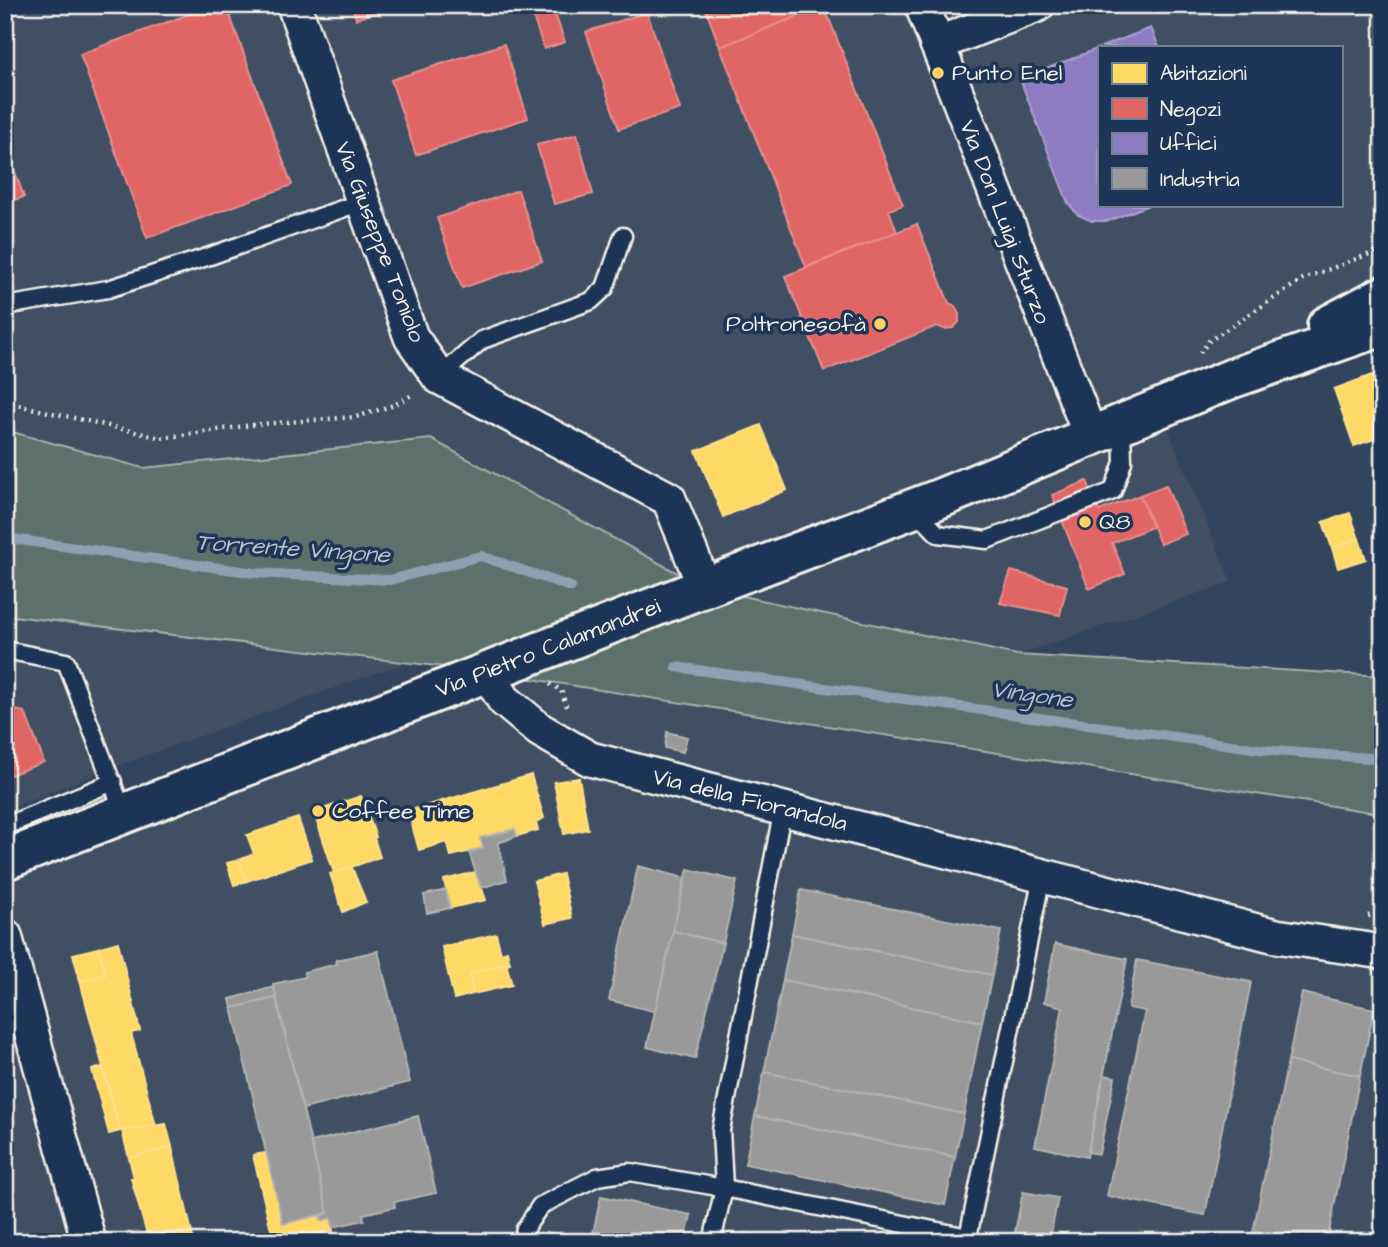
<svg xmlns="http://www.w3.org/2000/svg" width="1388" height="1247" font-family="'Architects Daughter',sans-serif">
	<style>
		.built { fill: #415063; fill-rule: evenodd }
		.green { fill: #5c706c; stroke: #a8b0aa; stroke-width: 2 }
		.homes { fill: #ffd966; stroke: #fce08d; stroke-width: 2 }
		.shops { fill: #e06666; stroke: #e6908d; stroke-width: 2 }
		.offices { fill: #8e7cc3; stroke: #ad9fce; stroke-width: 2 }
		.industry { fill: #999; stroke: #b4b3b1; stroke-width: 2 }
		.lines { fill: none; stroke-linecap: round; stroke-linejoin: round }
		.stream { stroke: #8ca2b3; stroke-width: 10 }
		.lane-casing { stroke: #f4f1e8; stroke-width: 21 }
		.street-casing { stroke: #f4f1e8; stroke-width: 38 }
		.secondary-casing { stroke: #f4f1e8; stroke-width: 44 }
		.path { stroke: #f4f1e8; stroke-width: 4.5; stroke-dasharray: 2 5; stroke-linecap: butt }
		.lane { stroke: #1d3557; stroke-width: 16 }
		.street { stroke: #1d3557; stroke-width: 33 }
		.secondary { stroke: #1d3557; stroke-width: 38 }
		.poi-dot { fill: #ffd166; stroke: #1d3557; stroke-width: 2.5 }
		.labels { text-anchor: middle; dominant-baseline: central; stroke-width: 7; stroke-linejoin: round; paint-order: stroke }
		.poi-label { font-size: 23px; fill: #f4f1e8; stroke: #1d3557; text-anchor: start }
		.street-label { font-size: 23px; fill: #f4f1e8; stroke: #1d3557 }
		.water-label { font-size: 24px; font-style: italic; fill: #b7c3c9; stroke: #1d3557 }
	</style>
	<rect width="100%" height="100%" fill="#32455e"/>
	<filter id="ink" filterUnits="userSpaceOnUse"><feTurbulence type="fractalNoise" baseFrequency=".0143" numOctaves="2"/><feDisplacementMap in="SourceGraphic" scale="14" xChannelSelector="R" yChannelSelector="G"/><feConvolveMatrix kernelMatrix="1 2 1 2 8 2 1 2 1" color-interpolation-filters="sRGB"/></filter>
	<g filter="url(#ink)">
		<!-- built -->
		<g class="built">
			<path d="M5,5H1383V322L1160,409L1231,582L1017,655L705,588L431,439L143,468L5,430ZM1099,47H1341V205H1099Z"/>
			<polygon points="5,615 407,662 100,772 5,811"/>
			<polygon points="487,672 1383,814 1383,1242 5,1242 5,860"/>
		</g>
		<!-- green -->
		<polygon class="green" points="5,430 143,468 431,439 705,588 1017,655 1383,676 1383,814 487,672 5,615"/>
		<!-- homes -->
		<g class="homes">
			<polygon points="1383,371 1383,436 1354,446 1334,389"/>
			<polygon points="761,425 787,490 723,517 696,451"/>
			<polygon points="1350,513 1359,539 1332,548 1323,522"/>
			<polygon points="1359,539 1366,559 1338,568 1332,548"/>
			<polygon points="531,775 544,818 536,822 538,830 517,836 515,829 480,838 483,848 451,856 447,842 419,850 408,811"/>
			<polygon points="579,778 588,829 564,834 554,782"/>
			<polygon points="361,796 376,837 374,838 380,857 334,873 314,812"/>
			<polygon points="298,818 312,859 247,881 239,860 254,854 247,835"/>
			<polygon points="239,860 247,881 234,885 227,863"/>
			<polygon points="352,868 366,902 343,912 330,874"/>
			<polygon points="476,872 486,900 450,908 444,880"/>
			<polygon points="562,874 572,918 545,924 534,881"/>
			<polygon points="496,934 501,953 507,951 510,963 470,974 473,994 454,999 442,947"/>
			<polygon points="118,942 140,1031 131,1033 156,1126 120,1131 80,981 106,974 98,948"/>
			<polygon points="98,948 106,974 80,981 73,954"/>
			<polygon points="506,963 512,985 473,994 470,974"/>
			<polygon points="102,1067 120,1131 109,1134 92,1070"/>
			<polygon points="166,1124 172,1147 129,1158 122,1131"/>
			<polygon points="172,1147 194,1242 149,1242 131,1178 134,1178 129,1158"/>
			<polygon points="266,1153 283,1224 320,1216 321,1221 331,1218 333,1231 304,1237 305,1242 274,1242 253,1155"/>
		</g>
		<!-- shops -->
		<g class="shops">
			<polygon points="214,5 226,5 292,185 147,238 80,54"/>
			<polygon points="352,5 398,5 356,19"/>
			<polygon points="529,5 552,5 565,42 544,49"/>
			<polygon points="704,5 827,5 720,47"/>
			<polygon points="824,6 903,205 889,210 897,232 806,267 720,47"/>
			<polygon points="647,12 680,109 619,129 586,32"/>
			<polygon points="504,44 528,118 416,155 391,80"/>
			<polygon points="577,134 593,194 554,204 537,145"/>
			<polygon points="5,144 24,197 5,203"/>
			<polygon points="518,190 542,261 462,288 437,218"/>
			<polygon points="917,224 949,303 955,306 959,314 959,322 953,328 944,329 937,326 824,371 785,276"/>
			<polygon points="1087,481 1099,511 1140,495 1152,527 1112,543 1125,574 1089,589 1052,495"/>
			<polygon points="1166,485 1186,534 1160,544 1140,495"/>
			<polygon points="1011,571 1067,586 1060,615 1000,603"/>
			<polygon points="5,708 25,712 44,762 5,777"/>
		</g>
		<!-- offices -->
		<g class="offices">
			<polygon points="1151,28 1159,47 1101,47"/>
			<polygon points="1099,48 1099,205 1149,205 1108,221 1092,221 1078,215 1068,203 1020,79"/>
		</g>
		<!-- industry -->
		<g class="industry">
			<polygon points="667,732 687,737 683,752 665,748"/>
			<polygon points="515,829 517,836 498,843 507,880 481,888 469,852 483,848 480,838"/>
			<polygon points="638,866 685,878 657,1012 609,1000"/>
			<polygon points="688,869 737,881 723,943 673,931"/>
			<polygon points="446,890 450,908 427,913 424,895"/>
			<polygon points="801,890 1001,931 992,975 792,934"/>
			<polygon points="673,931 723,943 695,1059 647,1047"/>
			<polygon points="792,934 992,975 982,1022 783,980"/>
			<polygon points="1055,944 1127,959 1087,1157 1035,1146 1063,1007 1044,1002"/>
			<polygon points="378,951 410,1082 303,1109 273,984 305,977 304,972 337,964 336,960"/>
			<polygon points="1137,960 1251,982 1205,1215 1107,1196 1145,1011 1128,1008"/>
			<polygon points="783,980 982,1022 964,1114 764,1072"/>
			<polygon points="274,987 276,998 232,1008 230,999"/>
			<polygon points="1302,993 1374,1009 1360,1076 1288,1061"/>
			<polygon points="276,998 328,1213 283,1224 232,1008"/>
			<polygon points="1288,1061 1360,1076 1327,1242 1251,1242"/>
			<polygon points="764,1072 964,1114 955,1157 755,1116"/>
			<polygon points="1104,1075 1115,1077 1099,1154 1088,1152"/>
			<polygon points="418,1116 436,1193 394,1202 395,1207 363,1214 364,1220 333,1227 331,1218 321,1221 320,1216 328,1213 311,1142"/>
			<polygon points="755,1116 955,1157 945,1205 745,1164"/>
			<polygon points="1023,1192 1058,1198 1049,1242 1013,1242"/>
			<polygon points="601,1196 691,1215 685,1242 591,1242"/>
			<polygon points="546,1232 591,1242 592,1242 544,1242"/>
			<polygon points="745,1233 785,1242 743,1242"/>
		</g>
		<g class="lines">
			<!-- stream -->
			<g class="stream">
				<polyline points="5,538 255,573 390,580 481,556 571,587"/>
				<polyline points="676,667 1274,751 1383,759"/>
			</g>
			<defs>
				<g id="lane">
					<polyline points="5,306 108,289 210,256 364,201"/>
					<polyline points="439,377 482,340 591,301 605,288 623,236"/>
					<polyline points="914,509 938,534 987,540 1113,491 1123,462 1122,425"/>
					<polyline points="5,650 66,662 124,814"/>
					<polyline points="5,826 113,782"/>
					<polyline points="522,1242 525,1229 540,1206 597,1177 630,1172 724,1188 721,1130 783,808"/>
					<polyline points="712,1242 724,1188 968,1237"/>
					<polyline points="967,1242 1042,876"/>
				</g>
				<g id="street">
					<polyline points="294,5 411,337 439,377 669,499 705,588"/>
					<polyline points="922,5 1091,437"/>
					<polyline points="937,44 1037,5"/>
					<polyline points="487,672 504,700 540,730 590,759 1276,936 1383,952"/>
					<polyline points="5,936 89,1242"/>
				</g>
				<g id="secondary">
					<polyline points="1327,326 1383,296"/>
					<polyline points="5,860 685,595 936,500 1233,378 1383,326"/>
				</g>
			</defs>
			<!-- lane casing -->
			<use href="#lane" class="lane-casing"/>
			<!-- street casing -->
			<use href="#street" class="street-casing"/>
			<!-- secondary casing -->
			<use href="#secondary" class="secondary-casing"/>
			<!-- path -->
			<g class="path">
				<polyline points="1200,353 1209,341 1303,279 1383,249"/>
				<polyline points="5,402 161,438 260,424 356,417 394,405 412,395"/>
				<polyline points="550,684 561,690 566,705 570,708"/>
				<polyline points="1368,916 1383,911"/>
			</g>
			<!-- lane -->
			<use href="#lane" class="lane"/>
			<!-- street -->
			<use href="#street" class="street"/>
			<!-- secondary -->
			<use href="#secondary" class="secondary"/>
		</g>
	</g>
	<!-- markers -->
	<g class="poi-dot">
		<circle cx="938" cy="73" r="7"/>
		<circle cx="880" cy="324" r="7"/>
		<circle cx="1085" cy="522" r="7"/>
		<circle cx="318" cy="811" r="7"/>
	</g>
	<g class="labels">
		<!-- poi labels -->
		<g class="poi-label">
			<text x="952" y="73">Punto Enel</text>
			<text x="866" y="324" text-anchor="end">Poltronesofà</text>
			<text x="1099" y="522">Q8</text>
			<text x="332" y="811">Coffee Time</text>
		</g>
		<!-- street labels -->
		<g class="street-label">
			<text transform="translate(1005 222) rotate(69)">Via Don Luigi Sturzo</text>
			<text transform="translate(380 242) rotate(69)">Via Giuseppe Toniolo</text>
			<text transform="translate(548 648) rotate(-21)">Via Pietro Calamandrei</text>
			<text transform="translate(750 800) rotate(14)">Via della Fiorandola</text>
		</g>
		<!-- water labels -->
		<g class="water-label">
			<text transform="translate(293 549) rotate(4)">Torrente Vingone</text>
			<text transform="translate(1032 695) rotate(8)">Vingone</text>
		</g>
	</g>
	<!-- margin -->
	<rect width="1388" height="1247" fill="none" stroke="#1d3557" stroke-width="28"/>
	<rect x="14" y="14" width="1360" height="1219" fill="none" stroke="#f4f1e8" stroke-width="2.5" filter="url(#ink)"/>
	<!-- legend -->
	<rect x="1098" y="46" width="245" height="161" fill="#1d3557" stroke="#738091" stroke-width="2"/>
	<rect x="1112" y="63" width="35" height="21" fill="#ffd966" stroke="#738091" stroke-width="2"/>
	<text x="1160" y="80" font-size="21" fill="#f4f1e8">Abitazioni</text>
	<rect x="1112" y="98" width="35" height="21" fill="#e06666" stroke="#738091" stroke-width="2"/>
	<text x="1160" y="116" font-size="21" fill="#f4f1e8">Negozi</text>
	<rect x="1112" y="133" width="35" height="21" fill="#8e7cc3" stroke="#738091" stroke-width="2"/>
	<text x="1160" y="150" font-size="21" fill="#f4f1e8">Uffici</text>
	<rect x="1112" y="168" width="35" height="21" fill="#999999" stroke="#738091" stroke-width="2"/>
	<text x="1160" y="186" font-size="21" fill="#f4f1e8">Industria</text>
</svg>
